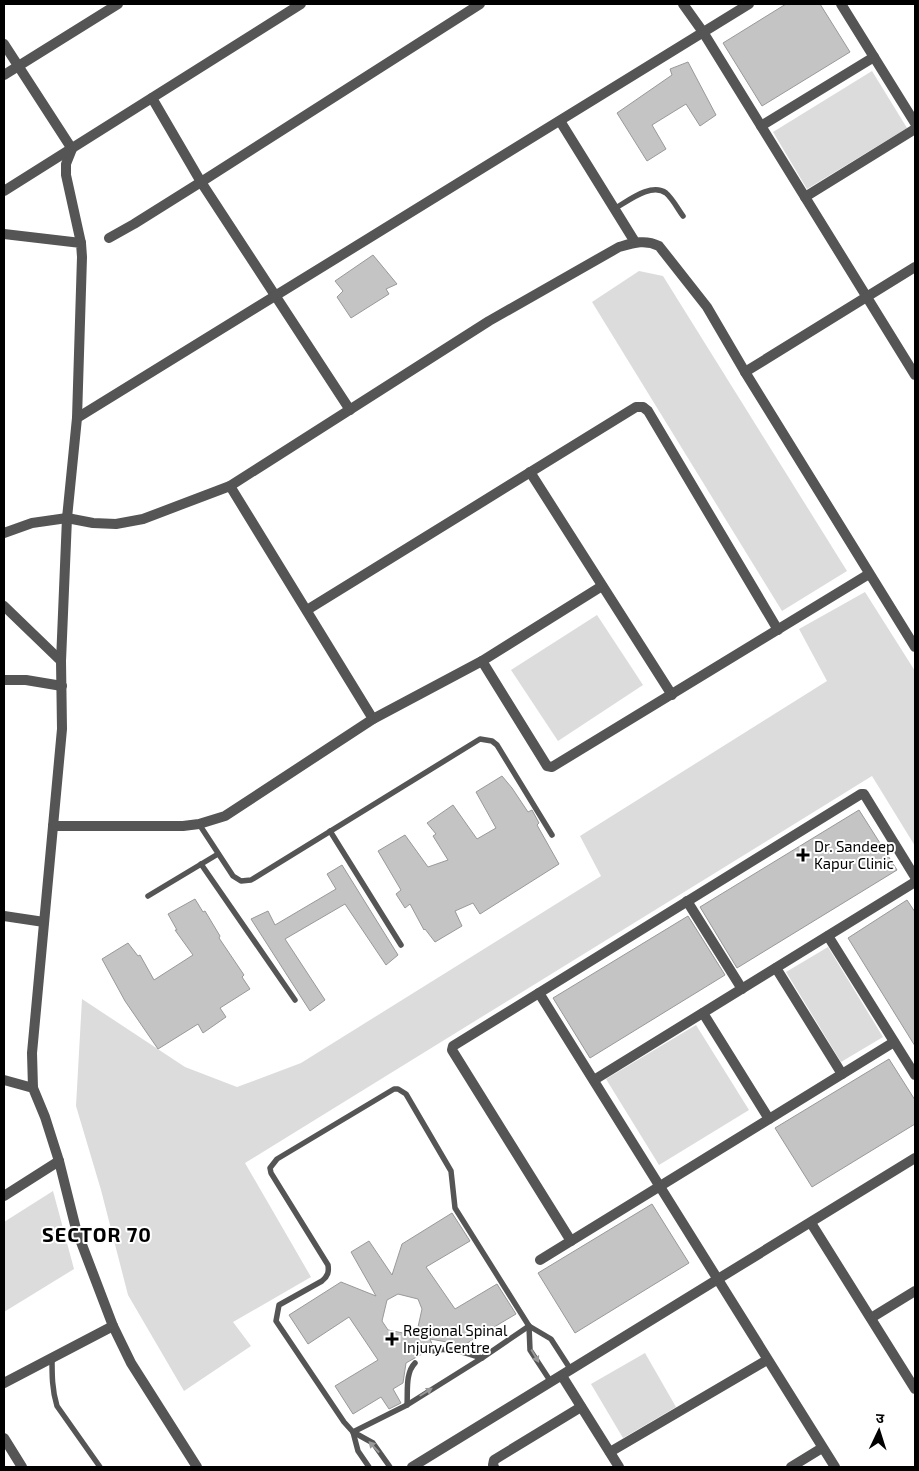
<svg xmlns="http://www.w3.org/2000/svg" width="919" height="1471" font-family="'Exo 2','Noto Sans Devanagari',sans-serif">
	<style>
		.green { fill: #dcdcdc }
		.building { fill: #c4c4c4; stroke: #999; fill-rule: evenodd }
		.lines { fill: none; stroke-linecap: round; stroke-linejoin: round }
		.service { stroke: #555; stroke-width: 5.5 }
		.minor { stroke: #555; stroke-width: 10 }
		.tertiary { stroke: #555; stroke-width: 10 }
		.oneway { fill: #999 }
		.poi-dot { fill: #000; stroke: #fff; stroke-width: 2 }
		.labels { text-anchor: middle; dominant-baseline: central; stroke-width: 4; stroke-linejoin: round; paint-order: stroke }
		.poi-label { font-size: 15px; fill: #000; stroke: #fff; text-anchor: start }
		.district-label { font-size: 20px; font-weight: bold; letter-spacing: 1px; fill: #000; stroke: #fff }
	</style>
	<rect width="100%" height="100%" fill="#fff"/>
	<!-- green -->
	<g class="green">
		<polygon points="872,71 907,128 807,189 773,132"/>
		<polygon points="639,271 663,276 847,571 782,611 592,302"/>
		<polygon points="865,592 915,671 915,846 872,776 245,1163 311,1277 233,1322 251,1346 184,1391 128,1295 101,1190 76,1106 82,999 185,1067 237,1087 301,1063 601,876 580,836 827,681 799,629"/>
		<polygon points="597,615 643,685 558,741 511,670"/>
		<polygon points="828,947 883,1037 841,1062 786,972"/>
		<polygon points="696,1025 749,1110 659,1165 606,1079"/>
		<polygon points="53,1191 74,1269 4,1312 4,1222"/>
		<polygon points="645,1353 676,1407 623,1438 591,1384"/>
	</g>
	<!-- building -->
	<g class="building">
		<polygon points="786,4 820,4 850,52 762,106 723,43"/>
		<polygon points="688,62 716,115 700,126 686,104 652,125 666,149 647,161 617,113 672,75 670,69"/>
		<polygon points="373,255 397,284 386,289 389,294 351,318 337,297 343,291 335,281"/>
		<polygon points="502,776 512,788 528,812 532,810 539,823 537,825 559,864 480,914 473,903 455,911 462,926 435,942 425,929 424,930 410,904 405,908 396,894 401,890 378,851 405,835 428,867 448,860 433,836 436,834 427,823 453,805 477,839 496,828 476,792"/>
		<polygon points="859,810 897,870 737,968 700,907"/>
		<polygon points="342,865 398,955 386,965 345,904 285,939 325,1000 310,1011 251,919 268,911 275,925 336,889 327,874"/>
		<polygon points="195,899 203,912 205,911 220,936 219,938 244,975 242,977 250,989 220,1008 226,1017 203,1033 198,1024 158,1049 125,1001 102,959 128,943 138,956 140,955 154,980 193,955 175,930 177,930 168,914"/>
		<polygon points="907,900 915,912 915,1046 848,938"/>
		<polygon points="688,916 725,975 590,1058 553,998"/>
		<polygon points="889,1059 915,1100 915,1124 812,1187 775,1128"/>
		<polygon points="652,1204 689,1263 575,1333 538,1273"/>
		<path d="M452,1213L470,1241L426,1267L455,1309L497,1284L516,1314L464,1345L430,1339L433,1346L429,1350L406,1363L403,1383L393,1389L401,1403L389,1409L381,1397L353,1414L335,1386L378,1360L349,1317L308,1344L289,1315L341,1282L376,1296L351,1252L369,1241L392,1275L402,1244ZM398,1294L418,1299L422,1309L418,1327L408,1334L388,1330L382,1321L387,1300Z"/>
	</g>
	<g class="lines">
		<!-- service -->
		<g class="service">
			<path d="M614,209C627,202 651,182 666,193C672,198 678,209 683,216"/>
			<polyline points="199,824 233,876 241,881 251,880 480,739 492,741 497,745 552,835"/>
			<polyline points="330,831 401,945"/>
			<polyline points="201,864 295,1000"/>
			<polyline points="148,896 218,854"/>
			<polyline points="529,1326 551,1339 571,1370"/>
			<path d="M434,1351C448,1346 468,1354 482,1358"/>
			<path d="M52,1357C52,1375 52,1390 57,1406L100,1467"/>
			<path d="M407,1405C408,1392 405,1373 415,1363"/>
			<polyline points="353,1432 407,1405 482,1358 529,1326"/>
			<polyline points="353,1432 358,1451 369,1467"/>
			<path d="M390,1467L373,1443L353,1432L344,1422L276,1321L279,1305L322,1281C328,1276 329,1272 328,1265L271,1173L270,1168L277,1159L394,1089H398L406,1094L451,1171L455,1208L529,1326L530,1350L551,1382"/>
		</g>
		<!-- minor -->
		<g class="minor">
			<polyline points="683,4 703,32 915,375"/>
			<polyline points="841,4 915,123"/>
			<polyline points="4,44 72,149 66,164 66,175 81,243"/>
			<polyline points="4,75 118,4"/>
			<polyline points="152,98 201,182 350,410"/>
			<polyline points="560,121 635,242"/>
			<polyline points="761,126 874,57"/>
			<polyline points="805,197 915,129"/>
			<polyline points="109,238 134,224 201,182 480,4"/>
			<polyline points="745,372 915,267"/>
			<polyline points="77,418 749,4"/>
			<polyline points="530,472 672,695"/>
			<polyline points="230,486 373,719"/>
			<path d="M4,533L32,523L67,518L93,523L116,524L143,519L230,486L489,321L619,247C633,243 645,239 659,246L707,307L745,372L915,647"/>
			<polyline points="4,606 61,661"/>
			<polyline points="307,610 636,407 643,407 648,411 778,630"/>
			<polyline points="482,661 547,766 552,767 869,574"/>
			<polyline points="4,680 26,680 62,686"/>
			<polyline points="53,826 183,826 199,824 225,816 373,719 482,661 602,586"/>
			<polyline points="687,901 742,989"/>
			<polyline points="4,916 44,922"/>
			<polyline points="828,936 915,1075"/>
			<polyline points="776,968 842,1074"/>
			<polyline points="539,993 835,1467"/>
			<polyline points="703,1013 769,1119"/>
			<polyline points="594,1080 915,882"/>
			<polyline points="4,1196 59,1161"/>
			<polyline points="811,1223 915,1389"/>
			<polyline points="571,1241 452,1050 453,1046 861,794 864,794 915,877"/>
			<polyline points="540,1260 894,1042"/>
			<polyline points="871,1318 915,1291"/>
			<polyline points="562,1376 619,1467"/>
			<polyline points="4,1383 113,1326"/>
			<polyline points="4,1438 22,1467"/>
			<polyline points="610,1452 767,1360"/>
			<polyline points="412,1467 915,1158"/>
			<polyline points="494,1467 493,1465 494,1460 581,1407"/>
			<polyline points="791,1467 822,1448"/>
		</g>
		<!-- tertiary -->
		<g class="tertiary">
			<polyline points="4,191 301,4"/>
			<polyline points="4,234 81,243 82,257 77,418 67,518 61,661 62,729 32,1053 33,1088"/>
			<polyline points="4,1080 33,1088 45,1117 59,1161 76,1229 113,1326 131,1363 197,1467"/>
		</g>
	</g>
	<!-- one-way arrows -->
	<defs><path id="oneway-solid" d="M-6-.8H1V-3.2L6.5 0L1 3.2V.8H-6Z" transform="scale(1.25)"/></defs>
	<g class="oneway">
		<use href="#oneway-solid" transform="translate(535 1356) rotate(60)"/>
		<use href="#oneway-solid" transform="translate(426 1392) rotate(-32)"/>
		<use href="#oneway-solid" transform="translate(374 1447) rotate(-133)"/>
	</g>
	<!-- markers -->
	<g class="poi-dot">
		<path d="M800.5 847.5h5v5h5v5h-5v5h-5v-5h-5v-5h5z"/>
		<path d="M389.5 1331.5h5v5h5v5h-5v5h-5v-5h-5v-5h5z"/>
	</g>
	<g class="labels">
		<!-- poi labels -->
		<g class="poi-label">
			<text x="814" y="846">Dr. Sandeep<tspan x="814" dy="17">Kapur Clinic</tspan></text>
			<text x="403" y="1330">Regional Spinal<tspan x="403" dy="17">Injury Centre</tspan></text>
		</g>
		<!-- district labels -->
		<g class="district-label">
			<text x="97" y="1234">SECTOR 70</text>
		</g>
	</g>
	<!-- border -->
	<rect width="919" height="1471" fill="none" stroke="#000000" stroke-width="10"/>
	<!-- north arrow -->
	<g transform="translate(879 1431) rotate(4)" stroke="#ffffff" stroke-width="4" paint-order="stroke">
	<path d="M0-4L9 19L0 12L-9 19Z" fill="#000000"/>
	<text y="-8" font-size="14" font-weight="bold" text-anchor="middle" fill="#000000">उ</text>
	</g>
</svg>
